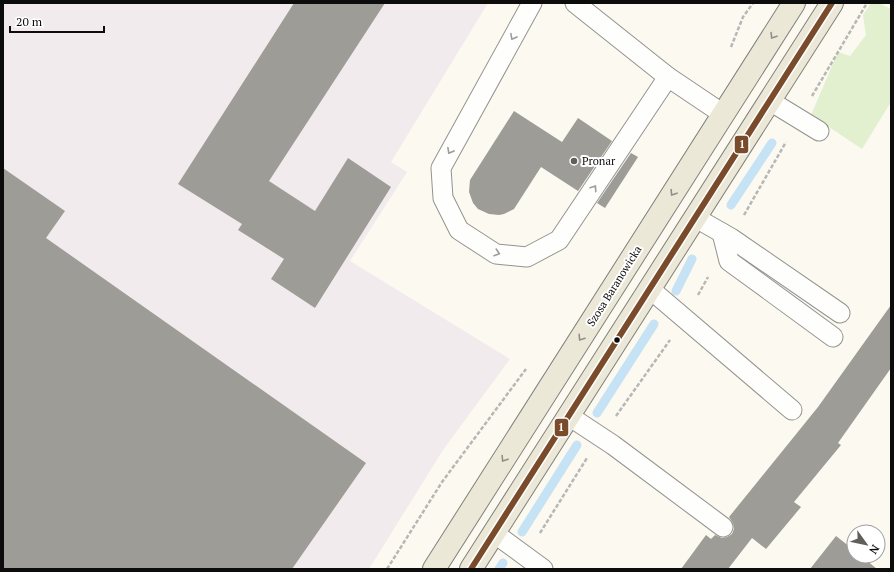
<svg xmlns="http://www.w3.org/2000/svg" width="894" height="572" font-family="'PT Serif',serif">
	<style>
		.industrial { fill: #f2ebed }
		.grass { fill: #e2f0d0 }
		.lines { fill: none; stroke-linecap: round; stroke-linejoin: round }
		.stream { stroke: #c6e2f5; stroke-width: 9 }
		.building { fill: #9e9c96 }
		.service-casing { stroke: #94938f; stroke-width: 21 }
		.primary-casing { stroke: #81807c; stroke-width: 24 }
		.path { stroke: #b7b7b5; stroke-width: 2.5; stroke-dasharray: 4 2; stroke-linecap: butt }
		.service { stroke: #fefefd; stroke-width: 19 }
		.primary { stroke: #ece8d8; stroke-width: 22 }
		.bus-1-casing { stroke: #fff; stroke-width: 9 }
		.bus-1 { stroke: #7a4b2a; stroke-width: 6 }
		.oneway { stroke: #929086 }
		.oneway2 { stroke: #9d9d9d }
		.poi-dot { fill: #605f5c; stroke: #fff; stroke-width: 1.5 }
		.bus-dot { fill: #0c0c0c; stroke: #fff; stroke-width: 1.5 }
		.labels { text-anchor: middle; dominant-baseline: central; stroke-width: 4; stroke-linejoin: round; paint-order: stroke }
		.poi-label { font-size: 11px; fill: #0c0c0c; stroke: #fff; text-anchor: start }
		.street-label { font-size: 11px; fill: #0c0c0c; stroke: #fff }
		.line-badge { stroke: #fff; stroke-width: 1.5 }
		.badge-label { font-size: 11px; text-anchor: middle; font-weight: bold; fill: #fff }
	</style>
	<rect width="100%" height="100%" fill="#fbf9f0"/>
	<!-- industrial -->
	<polygon class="industrial" points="3,3 488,3 391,162 407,172 350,261 510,359 443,450 369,569 3,569"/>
	<!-- grass -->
	<polygon class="grass" points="871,3 879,3 891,9 891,102 862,149 811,115 838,52 850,56 866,35 863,15"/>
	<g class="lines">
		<!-- stream -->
		<g class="stream">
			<polyline points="731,205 772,143"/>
			<polyline points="676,291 692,259"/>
			<polyline points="597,413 654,324"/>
			<polyline points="522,532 577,445"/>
			<polyline points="499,569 503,563"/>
		</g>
	</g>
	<!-- building -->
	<g class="building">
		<polygon points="294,3 385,3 269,181 315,211 348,158 391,187 315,308 271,279 284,259 238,230 242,224 178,184"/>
		<polygon points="514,111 562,142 578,118 612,141 578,191 541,167 514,209 504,214 499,215 489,214 478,209 473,203 469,192 470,180"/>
		<polygon points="631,153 638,157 605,208 597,203"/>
		<polygon points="3,168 65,211 46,238 366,463 292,569 3,569"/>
		<polygon points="891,305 891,368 838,443 841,445 794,502 801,507 766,549 752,538 728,569 681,569 706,535 711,539 715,535 722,538 727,537 732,534 734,529 733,523 729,517 818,407"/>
		<polygon points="836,536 854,550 854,556 861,556 877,569 810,569"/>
	</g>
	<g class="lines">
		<defs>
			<g id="service">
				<polyline points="532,3 441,168 443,198 459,230 496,254 527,257 559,240 668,77"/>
				<polyline points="575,3 668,77 723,114"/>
				<polyline points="770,101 819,131"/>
				<polyline points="696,218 731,238 840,313"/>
				<polyline points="722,233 729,261 833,337"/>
				<polyline points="650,289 792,410"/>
				<polyline points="569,416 613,445 723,527"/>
				<polyline points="494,533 543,569"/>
			</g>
			<g id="primary">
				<polyline points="434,569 794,3"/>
				<polyline points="471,569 832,3"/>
			</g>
		</defs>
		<!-- service casing -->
		<use href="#service" class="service-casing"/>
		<!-- primary casing -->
		<use href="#primary" class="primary-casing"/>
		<!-- path -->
		<g class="path">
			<polyline points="731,47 743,17 753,3"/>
			<polyline points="812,96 867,3"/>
			<polyline points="744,215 786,142"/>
			<polyline points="698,295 708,277"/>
			<polyline points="616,416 670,340"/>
			<polyline points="540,533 587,458"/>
			<polyline points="387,569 442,482 526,369"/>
		</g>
		<!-- service -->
		<use href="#service" class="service"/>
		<!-- primary -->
		<use href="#primary" class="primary"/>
		<defs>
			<polyline id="bus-1" points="471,569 832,3"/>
		</defs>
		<!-- bus-1 casing -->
		<use href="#bus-1" class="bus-1-casing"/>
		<!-- bus-1 -->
		<use href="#bus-1" class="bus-1"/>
	</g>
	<!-- one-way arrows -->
	<defs><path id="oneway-chevron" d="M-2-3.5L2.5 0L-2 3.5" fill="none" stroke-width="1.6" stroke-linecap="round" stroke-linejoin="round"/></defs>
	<g class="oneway">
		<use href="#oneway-chevron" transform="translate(773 36) rotate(122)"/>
		<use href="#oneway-chevron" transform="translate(673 193) rotate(122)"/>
		<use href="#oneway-chevron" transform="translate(581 338) rotate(123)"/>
		<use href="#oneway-chevron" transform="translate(504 459) rotate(122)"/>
	</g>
	<g class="oneway2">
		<use href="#oneway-chevron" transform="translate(513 37) rotate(119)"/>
		<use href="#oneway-chevron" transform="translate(450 151) rotate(119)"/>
		<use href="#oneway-chevron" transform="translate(594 188) rotate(-56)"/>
		<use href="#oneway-chevron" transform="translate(497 253) rotate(18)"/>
	</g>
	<!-- markers -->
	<circle class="poi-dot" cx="574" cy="161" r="4"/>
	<circle class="bus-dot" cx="617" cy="340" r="3.5"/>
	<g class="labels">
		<!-- poi labels -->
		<g class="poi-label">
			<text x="582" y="161">Pronar</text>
		</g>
		<!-- street labels -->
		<g class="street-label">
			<text transform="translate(614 286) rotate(-58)">Szosa Baranowicka</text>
		</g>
	</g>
	<g class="line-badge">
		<rect x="734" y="135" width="15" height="19" rx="4" fill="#7a4b2a"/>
		<rect x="554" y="418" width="15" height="19" rx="4" fill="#7a4b2a"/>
	</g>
	<g class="badge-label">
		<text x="742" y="148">1</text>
		<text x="561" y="431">1</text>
	</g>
	<!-- border -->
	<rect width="894" height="572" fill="none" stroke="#0c0c0c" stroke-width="8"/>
	<!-- north arrow -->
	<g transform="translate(866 544) rotate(123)"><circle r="19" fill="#ffffff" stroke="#9e9e9e"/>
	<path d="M0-3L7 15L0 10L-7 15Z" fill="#605f5c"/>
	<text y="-6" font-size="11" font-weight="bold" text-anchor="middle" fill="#0c0c0c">N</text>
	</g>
	<!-- scale -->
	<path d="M10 26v6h94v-6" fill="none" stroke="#0c0c0c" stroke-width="2"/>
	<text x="16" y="26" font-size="12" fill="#0c0c0c" stroke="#ffffff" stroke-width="3" paint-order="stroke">20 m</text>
</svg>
